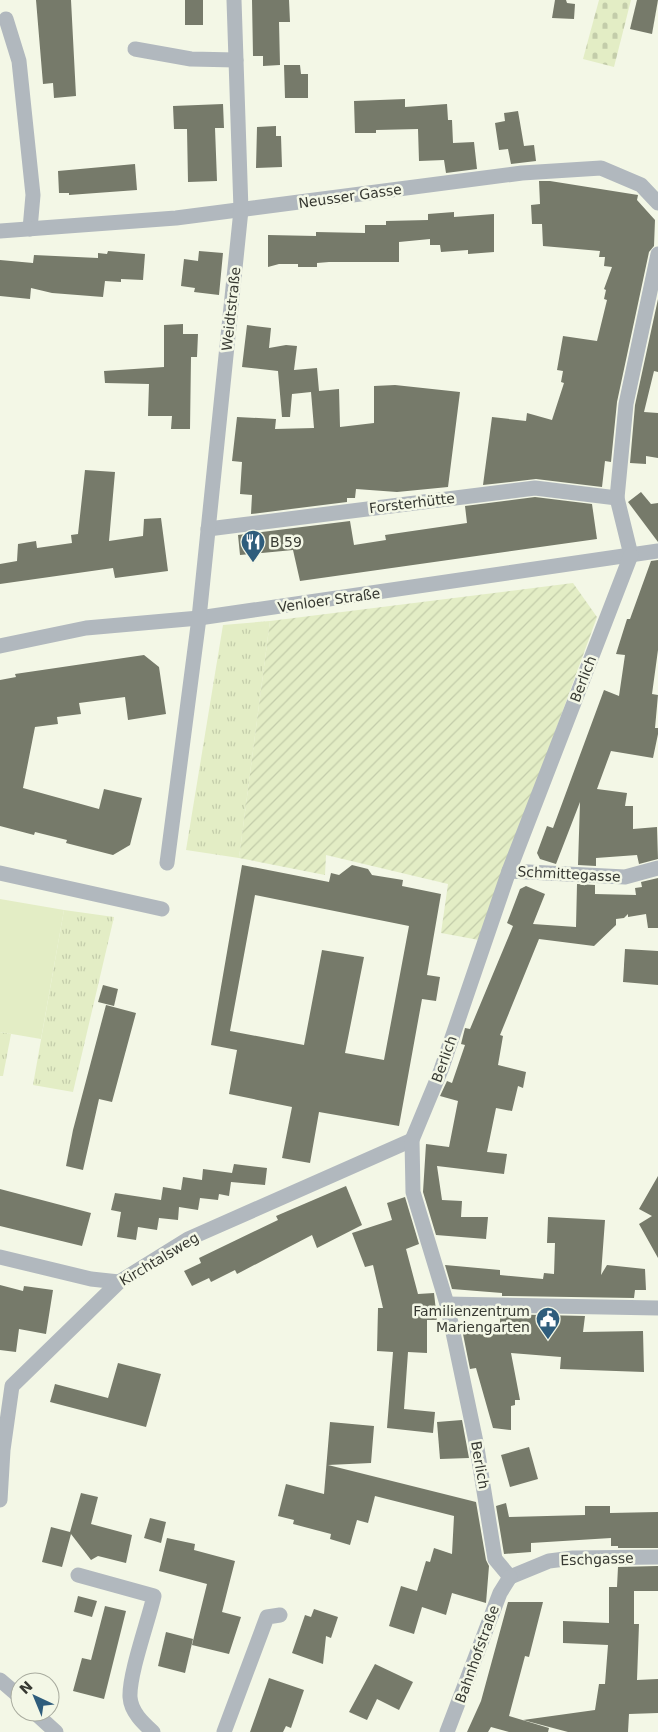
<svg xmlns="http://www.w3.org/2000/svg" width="658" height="1732" font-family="'DejaVu Sans',sans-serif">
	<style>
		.grass { fill: url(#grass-tufts) }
		.cemetery { fill: url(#cemetery-stones) }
		.park { fill: #e3edc5 }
		.garden { fill: url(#garden-furrows) }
		.building { fill: #767a6a; fill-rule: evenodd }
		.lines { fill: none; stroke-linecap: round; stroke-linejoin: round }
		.minor { stroke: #b1b8be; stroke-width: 15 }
		.labels { text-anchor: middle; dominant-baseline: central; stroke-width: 5; stroke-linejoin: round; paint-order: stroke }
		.street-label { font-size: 14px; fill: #373932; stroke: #f3f7e6 }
		.poi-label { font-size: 14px; fill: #373932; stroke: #f3f7e6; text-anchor: start }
	</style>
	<defs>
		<pattern id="grass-tufts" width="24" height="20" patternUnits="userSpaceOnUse" patternTransform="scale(1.25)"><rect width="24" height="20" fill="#e3edc5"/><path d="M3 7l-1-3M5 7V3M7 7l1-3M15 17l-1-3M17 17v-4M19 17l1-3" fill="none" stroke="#c3ccaa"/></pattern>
		<pattern id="cemetery-stones" width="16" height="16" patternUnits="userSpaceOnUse" patternTransform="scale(1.25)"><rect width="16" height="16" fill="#e3edc5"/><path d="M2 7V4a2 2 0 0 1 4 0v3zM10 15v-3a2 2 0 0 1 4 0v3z" fill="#c3ccaa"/></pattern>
		<pattern id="garden-furrows" width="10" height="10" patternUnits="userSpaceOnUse" patternTransform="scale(1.25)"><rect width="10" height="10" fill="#e3edc5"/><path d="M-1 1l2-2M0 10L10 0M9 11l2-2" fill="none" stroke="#c3ccaa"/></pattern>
	</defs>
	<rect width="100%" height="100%" fill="#f3f7e6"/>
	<!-- grass -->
	<g class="grass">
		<polygon points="270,621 239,858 186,850 223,625"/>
		<polygon points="64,910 114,917 73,1092 33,1085"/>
		<polygon points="0,1032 11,1034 3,1076 0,1076"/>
	</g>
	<!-- cemetery -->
	<polygon class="cemetery" points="599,0 631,0 614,67 583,59"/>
	<!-- park -->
	<polygon class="park" points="0,899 64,910 41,1039 0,1032"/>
	<!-- garden -->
	<polygon class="garden" points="573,583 597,617 479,940 441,933 448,884 326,855 325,875 239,858 270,621"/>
	<!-- building -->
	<g class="building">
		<polygon points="36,0 71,0 76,96 54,98 53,83 43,84"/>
		<rect x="185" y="0" width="18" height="25"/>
		<polygon points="252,0 289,0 290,22 279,22 280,65 263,66 263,56 253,56"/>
		<polygon points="555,0 566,0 567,3 575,4 574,19 552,18"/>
		<polygon points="637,0 658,0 652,34 630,29"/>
		<polygon points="284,65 300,65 301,74 308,74 308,98 285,98"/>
		<polygon points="405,99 405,107 447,104 448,120 452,120 453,143 474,142 477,169 446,173 444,160 419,161 418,129 376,130 376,133 355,133 354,101"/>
		<polygon points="223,104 224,128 215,128 217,181 188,182 187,129 174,129 173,106"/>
		<polygon points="518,111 524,146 534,145 536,161 511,164 508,149 499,150 495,123 505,121 504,113"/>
		<polygon points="276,126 276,136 281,136 282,167 256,168 257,127"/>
		<polygon points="135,164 137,190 69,195 69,193 59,193 58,171"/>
		<polygon points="539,181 550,181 638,195 637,200 655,220 654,246 649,252 617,402 611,462 605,461 602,487 536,479 483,485 492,417 526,421 527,413 552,420 564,383 561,382 563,371 557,370 563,336 597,341 607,300 604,299 606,290 604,289 612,267 604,266 605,257 599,257 600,251 543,246 542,224 532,224 531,205 540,204"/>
		<polygon points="454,212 454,217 494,214 494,252 468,254 468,250 441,252 440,245 430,245 430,239 399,242 399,262 329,262 317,263 317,267 298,267 298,264 279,264 268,267 268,235 316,236 316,232 365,233 365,225 386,225 386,221 428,220 428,214"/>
		<polygon points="108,251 145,254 143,280 121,279 121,282 105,281 103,297 52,293 31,288 30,299 0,296 0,260 33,263 34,255 98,258 98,253 107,254"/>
		<polygon points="199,251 223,253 219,295 194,292 195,288 181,286 184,259 198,261"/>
		<polygon points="658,299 658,372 654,371 644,412 658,413 658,458 646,456 646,464 630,463 635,405"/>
		<polygon points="183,324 183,334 198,334 197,357 191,357 190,429 171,429 172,416 148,416 149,384 105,383 104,371 164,367 164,325"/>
		<polygon points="247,325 271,328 269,348 286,345 297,346 294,370 317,368 319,391 339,389 340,427 374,423 374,386 395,385 460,392 448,487 397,492 356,489 355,498 347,498 347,502 251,514 252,495 240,494 242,462 232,461 237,417 276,419 275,429 314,428 311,392 292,394 290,417 282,417 278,371 242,367"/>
		<polygon points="85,470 115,472 109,541 143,536 144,519 161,518 168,571 115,578 113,568 0,584 0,564 17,561 18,544 36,541 37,548 72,543 71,535 78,534"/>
		<polygon points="641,492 651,504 658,503 658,542 628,502"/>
		<polygon points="535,497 592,504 597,539 300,581 293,550 240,555 238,535 350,521 354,545 386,540 385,535 467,523 465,506"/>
		<polygon points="658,560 658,650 652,694 658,695 655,728 658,728 658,734 653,758 611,751 597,789 627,793 625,806 633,806 633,829 657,827 658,859 639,864 637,855 596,858 596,866 578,865 580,802 556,864 540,859 537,853 547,826 553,828 604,690 619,696 625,655 616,654 627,619 630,619 651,561"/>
		<polygon points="144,655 159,667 166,714 128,720 125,697 79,703 81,714 57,717 58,724 35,727 23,788 99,809 104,789 142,798 130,845 113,855 66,843 67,840 35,832 34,835 0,826 0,680 16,677 15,674"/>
		<path d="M242,865L329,882L331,873L339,875L352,865L368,869L372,875L403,880L402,886L441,894L427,975L440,977L436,1001L422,999L399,1126L319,1112L310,1163L282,1158L292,1107L229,1094L237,1050L211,1045ZM255,895L409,926L384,1060L345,1053L364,957L322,950L304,1045L230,1031Z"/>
		<polygon points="658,878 658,928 648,928 646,914 628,917 628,914 624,918 616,919 616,925 594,946 539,939 500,1035 503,1036 498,1065 526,1072 523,1088 518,1086 512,1111 496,1108 487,1152 507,1154 504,1174 437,1166 442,1200 462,1201 461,1217 488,1217 486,1239 436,1235 423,1192 426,1144 449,1147 458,1101 440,1096 447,1081 452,1083 465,1045 461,1044 465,1028 470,1029 513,926 507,923 520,889 526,886 545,894 533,924 576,927 577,884 595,885 595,894 636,895 635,888 642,887 641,882"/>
		<polygon points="625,949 658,951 658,985 623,982"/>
		<polygon points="103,985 118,989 114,1006 98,1002"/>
		<polygon points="106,1005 136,1013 112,1102 99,1099 83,1170 66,1166 73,1130"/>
		<polygon points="234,1164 267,1168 265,1185 231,1182 229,1196 219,1194 218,1200 200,1198 198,1210 179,1207 178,1220 159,1218 157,1230 138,1227 136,1240 117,1237 121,1212 111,1210 115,1193 161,1200 163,1187 181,1190 183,1177 202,1180 203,1169 232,1173"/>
		<polygon points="658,1176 658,1258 639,1224 652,1216 639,1209"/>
		<polygon points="346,1186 362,1225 317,1248 312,1235 237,1274 235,1270 211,1282 209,1278 192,1286 184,1271 201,1263 199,1258 278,1220 276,1216"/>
		<polygon points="0,1189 91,1213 82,1246 0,1226"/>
		<polygon points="405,1197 419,1244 406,1249 418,1294 434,1293 437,1320 427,1320 427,1353 408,1352 404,1409 435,1412 433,1433 387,1428 393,1352 377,1351 378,1308 383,1308 373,1265 365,1267 352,1233 392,1220 387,1203"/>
		<polygon points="548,1217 605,1220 601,1275 607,1265 645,1269 646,1290 635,1290 634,1298 502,1296 502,1293 452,1289 445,1265 500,1270 500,1275 543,1279 544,1273 554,1274 555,1243 547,1243"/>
		<polygon points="0,1285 23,1291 24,1286 53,1290 46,1334 19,1329 16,1352 0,1350"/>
		<polygon points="500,1314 585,1316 583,1332 643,1331 644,1372 560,1369 561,1357 511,1353 520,1400 515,1400 515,1405 511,1406 511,1430 493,1428 476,1368 470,1369 462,1329 500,1325"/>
		<polygon points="118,1363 161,1374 146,1427 50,1402 55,1384 108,1398"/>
		<polygon points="462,1420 469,1458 440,1459 437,1422"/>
		<polygon points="330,1422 374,1426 371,1463 328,1465 476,1502 486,1560 489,1566 486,1603 452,1593 446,1615 422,1607 414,1634 389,1626 401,1586 417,1591 426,1561 430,1562 434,1548 452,1554 454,1516 375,1496 368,1523 357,1520 350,1545 330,1539 331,1534 293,1524 294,1520 278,1516 286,1484 324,1494"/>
		<polygon points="529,1447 538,1479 510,1487 501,1455"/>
		<polygon points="81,1493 98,1497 91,1524 132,1535 126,1563 98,1556 91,1560 71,1534 62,1567 42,1562 51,1527 70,1532"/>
		<polygon points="506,1503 509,1517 585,1515 585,1506 610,1506 610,1513 658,1512 658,1548 618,1548 618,1546 611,1546 611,1538 531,1543 531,1552 504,1554 496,1506"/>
		<polygon points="150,1518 166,1522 161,1543 144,1538"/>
		<polygon points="167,1538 195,1544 194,1550 235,1561 222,1612 241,1617 229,1654 192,1645 207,1584 159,1571"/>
		<polygon points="658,1566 658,1591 634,1591 634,1624 639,1624 637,1680 658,1679 658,1713 629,1714 628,1732 568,1732 523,1720 595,1710 599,1684 605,1684 608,1645 563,1643 563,1621 609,1623 609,1587 617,1587 618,1567"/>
		<polygon points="78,1596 97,1601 92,1617 74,1612"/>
		<polygon points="508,1602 543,1602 529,1657 525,1656 509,1716 549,1728 548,1732 509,1732 491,1727 488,1732 467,1732 481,1701"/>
		<polygon points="105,1606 126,1611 104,1699 73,1691 82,1658 91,1660"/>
		<polygon points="314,1609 338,1617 331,1638 326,1636 323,1664 292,1653 305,1615 311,1617"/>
		<polygon points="166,1632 193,1639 185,1673 158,1666"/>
		<polygon points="375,1664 413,1682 399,1710 377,1699 367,1720 349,1712"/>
		<polygon points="269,1678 304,1690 291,1728 286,1726 283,1732 250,1732"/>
	</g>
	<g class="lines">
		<!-- minor -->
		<g class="minor">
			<polyline points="6,19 19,61 33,195 30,229"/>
			<polyline points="135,49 191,59 236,60"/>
			<polyline points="0,231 176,218 522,173 601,168 641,185 658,203"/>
			<polyline points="208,529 535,488 617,498"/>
			<polyline points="631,555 617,498 626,404 658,254"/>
			<polyline points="0,646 86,628 199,618 658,551"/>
			<polyline points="167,863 199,618 241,210 234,0"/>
			<polyline points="509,871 625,877 658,868"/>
			<polyline points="0,873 162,909"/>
			<polyline points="0,1257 91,1279 119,1282"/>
			<polyline points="447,1304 658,1308"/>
			<polyline points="0,1500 3,1450 12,1386 119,1282 188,1239 412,1140"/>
			<path d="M78,1575L154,1596C148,1622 129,1674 130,1697C131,1712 143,1723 153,1732"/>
			<polyline points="510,1577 495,1559 476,1442 447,1304 413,1192 412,1140 441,1070 509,871 631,555"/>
			<polyline points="510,1577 549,1561 573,1558 658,1557"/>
			<polyline points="0,1680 20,1697"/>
			<polyline points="34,1712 56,1732"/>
			<polyline points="224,1732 267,1617 280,1615"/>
			<polyline points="447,1732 500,1593 510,1577"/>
		</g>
	</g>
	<!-- icons -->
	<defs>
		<symbol id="restaurant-pin" viewBox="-11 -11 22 30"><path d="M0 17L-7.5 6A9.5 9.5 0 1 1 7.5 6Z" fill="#2f5d7c" stroke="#f3f7e6"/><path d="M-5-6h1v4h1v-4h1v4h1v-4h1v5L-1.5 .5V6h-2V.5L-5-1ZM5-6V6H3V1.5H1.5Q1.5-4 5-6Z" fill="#fff"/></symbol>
		<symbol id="civic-pin" viewBox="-11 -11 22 30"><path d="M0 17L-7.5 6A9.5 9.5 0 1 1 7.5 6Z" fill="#2f5d7c" stroke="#f3f7e6"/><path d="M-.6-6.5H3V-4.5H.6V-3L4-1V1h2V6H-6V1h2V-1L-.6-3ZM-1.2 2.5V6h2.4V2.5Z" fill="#fff"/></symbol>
	</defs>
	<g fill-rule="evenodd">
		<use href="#restaurant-pin" x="239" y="528" width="28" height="38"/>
		<use href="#civic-pin" x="534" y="1305" width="28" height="38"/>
	</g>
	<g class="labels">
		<!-- street labels -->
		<g class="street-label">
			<text transform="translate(350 196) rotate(-8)">Neusser Gasse</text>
			<text transform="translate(231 309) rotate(-84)">Weidtstraße</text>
			<text transform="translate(412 503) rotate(-7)">Forsterhütte</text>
			<text transform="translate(329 600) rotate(-8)">Venloer Straße</text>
			<text transform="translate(583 679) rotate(-69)">Berlich</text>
			<text transform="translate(569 874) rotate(3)">Schmittegasse</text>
			<text transform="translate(444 1059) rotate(-70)">Berlich</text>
			<text transform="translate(159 1259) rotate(-31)">Kirchtalsweg</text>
			<text transform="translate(480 1465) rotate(80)">Berlich</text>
			<text transform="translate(597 1559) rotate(-2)">Eschgasse</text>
			<text transform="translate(477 1654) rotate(-70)">Bahnhofstraße</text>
		</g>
		<!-- poi labels -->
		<g class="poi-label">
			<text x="270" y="542">B 59</text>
			<text x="530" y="1311" text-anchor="end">Familienzentrum<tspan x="530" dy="16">Mariengarten</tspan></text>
		</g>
	</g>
	<!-- north arrow -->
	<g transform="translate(35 1697) rotate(316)"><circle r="24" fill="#f3f7e6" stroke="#a8ab9e"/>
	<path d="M0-4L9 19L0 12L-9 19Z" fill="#2f5d7c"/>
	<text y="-8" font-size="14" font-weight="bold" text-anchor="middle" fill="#373932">N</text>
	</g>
</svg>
